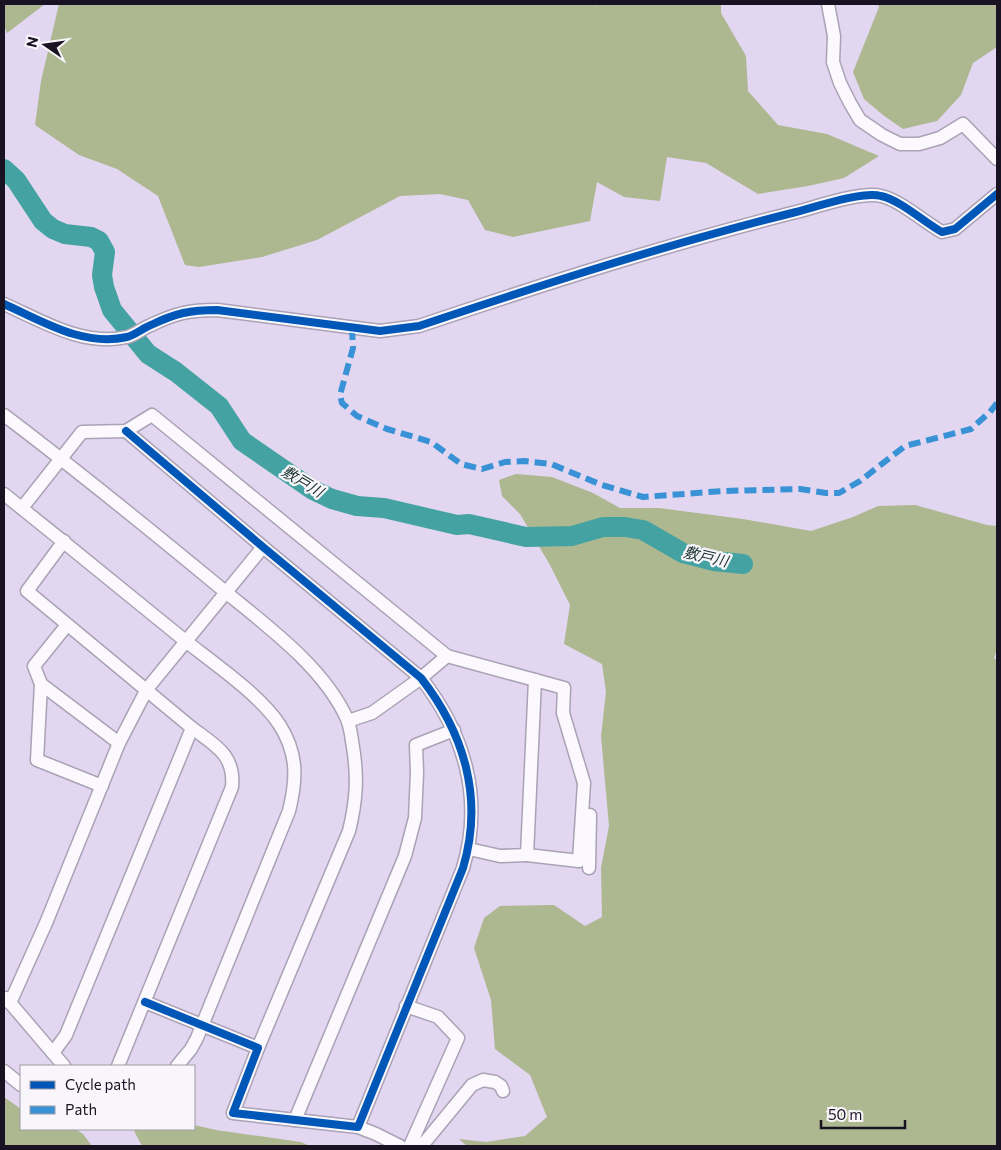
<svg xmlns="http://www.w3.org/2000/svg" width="1001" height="1150" font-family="Commissioner,'Noto Sans JP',sans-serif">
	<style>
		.forest { fill: #adb890 }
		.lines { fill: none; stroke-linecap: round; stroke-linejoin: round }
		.river { stroke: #44a3a2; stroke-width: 20 }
		.minor-casing { stroke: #aaa2b5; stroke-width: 15 }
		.minor { stroke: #fbf9fd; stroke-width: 12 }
		.quiet { stroke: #3992d5; stroke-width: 6; stroke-dasharray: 12 6; stroke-linecap: butt }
		.cycleway-casing { stroke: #f8f6fb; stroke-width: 11 }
		.cycleway { stroke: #0057b8; stroke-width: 8 }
		.labels { text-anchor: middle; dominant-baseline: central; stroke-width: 4.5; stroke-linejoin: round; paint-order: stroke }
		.water-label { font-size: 15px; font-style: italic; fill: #19322e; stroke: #f8f6fb }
	</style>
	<rect width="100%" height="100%" fill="#e2d6f0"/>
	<!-- forest -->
	<g class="forest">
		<polygon points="4,4 45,4 7,33 4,26"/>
		<polygon points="59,4 595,4 597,6 598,4 721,4 721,13 746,56 748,91 778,125 827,134 879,156 844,178 808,186 758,194 706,163 667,157 660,201 624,197 597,182 590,221 513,237 485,230 468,200 440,194 400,196 317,240 262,257 199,267 185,265 158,196 117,169 79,155 35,125 41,81"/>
		<polygon points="878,4 997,4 997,47 973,63 961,95 937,121 903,129 883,115 864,99 853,72 879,7"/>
		<polygon points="516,474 552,477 593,493 620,508 659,508 743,519 811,531 853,517 878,506 915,505 987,525 997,526 997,649 994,658 997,661 997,1146 467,1146 459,1139 486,1142 525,1136 547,1117 530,1075 495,1049 491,1000 474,948 484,918 500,906 554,905 585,926 602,917 601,868 609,826 601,736 606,692 602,664 564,644 570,605 550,565 520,514 502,496 499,480"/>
		<polygon points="4,1097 21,1109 21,1129 75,1129 83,1134 92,1146 4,1146"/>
		<polygon points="194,1125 216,1130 301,1142 310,1146 142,1146 133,1129 194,1129"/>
	</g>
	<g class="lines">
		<!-- river -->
		<polyline class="river" points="4,169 16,180 43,221 53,229 65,234 91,237 99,241 105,252 102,275 104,287 112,310 148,354 176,372 219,406 242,441 313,490 332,499 357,506 384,508 457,525 469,524 526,537 572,536 603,527 625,527 643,530 683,553 714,561 743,564"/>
		<defs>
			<g id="minor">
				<polyline points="828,4 834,36 833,62 840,83 850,103 860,120 882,135 900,144 919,144 940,138 963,124 997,159"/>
				<path d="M4,304C42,321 83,347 127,337C135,335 143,328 151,325C176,313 190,310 217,310L380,331L419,326C544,284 668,244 796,212C816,207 862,191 881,196C900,200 924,222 942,232L955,229L997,194"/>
				<path d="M4,415C74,468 143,524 211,580C257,619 322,663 347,719C350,726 351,734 352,741C358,774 357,799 349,831L258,1048"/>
				<path d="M126,431L263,547L421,678C464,733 484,798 463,868L358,1127L233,1113L258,1048L145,1002"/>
				<path d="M4,494C64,542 124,591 183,639C212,662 259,694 279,724C298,753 297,779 289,811L197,1038L191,1049L177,1066"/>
				<polyline points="22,508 82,432 126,431 152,415 447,656"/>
				<polyline points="67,625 34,666 41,684 37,760 102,786"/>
				<polyline points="41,684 119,743"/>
				<polyline points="348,721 372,713 421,678 447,656 535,680 527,855 500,856 469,849"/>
				<polyline points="527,855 579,861 584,783 563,713 564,688 535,680"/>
				<polyline points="589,868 590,815"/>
				<polyline points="6,998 64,1066"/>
				<polyline points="10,1003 46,923 119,743 147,689 263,547"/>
				<polyline points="406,1006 438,1017 458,1038 410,1146"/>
				<polyline points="53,1053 66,1035 192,728 27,591 64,541"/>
				<path d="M118,1066L232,787C235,755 216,746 192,728"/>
				<polyline points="4,1071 21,1085"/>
				<polyline points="295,1120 405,856 415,818 417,773 416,745 454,730"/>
				<polyline points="358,1127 376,1134 400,1146"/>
				<polyline points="416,1146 425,1142 472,1085 483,1080 495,1082 501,1086 503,1091"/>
			</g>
		</defs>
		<!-- minor casing -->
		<use href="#minor" class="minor-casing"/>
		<!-- minor -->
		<use href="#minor" class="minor"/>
		<!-- quiet -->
		<polyline class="quiet" points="352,328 353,348 340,395 342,403 357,416 387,429 431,442 461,464 482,469 505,462 524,461 551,464 602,485 643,497 723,491 800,489 826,493 839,493 860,481 905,446 971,429 990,412 997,403"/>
		<defs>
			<g id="cycleway">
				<path d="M4,304C42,321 83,347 127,337C135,335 143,328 151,325C176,313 190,310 217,310L380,331L419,326C544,284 668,244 796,212C816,207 862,191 881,196C900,200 924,222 942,232L955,229L997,194"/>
				<path d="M126,431L263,547L421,678C464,733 484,798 463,868L358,1127L233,1113L258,1048L145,1002"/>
			</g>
		</defs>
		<!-- cycleway casing -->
		<use href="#cycleway" class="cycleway-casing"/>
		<!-- cycleway -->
		<use href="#cycleway" class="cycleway"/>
	</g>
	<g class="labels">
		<!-- water labels -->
		<g class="water-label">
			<text transform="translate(303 481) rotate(31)">敷戸川</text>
			<text transform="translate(706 556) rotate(13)">敷戸川</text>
		</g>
	</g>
	<!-- border -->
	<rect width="1001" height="1150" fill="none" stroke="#191222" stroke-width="10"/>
	<!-- legend -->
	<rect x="20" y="1065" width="175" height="65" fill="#f8f6fb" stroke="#9f9ba4"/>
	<rect x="30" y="1081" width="25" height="8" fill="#0057b8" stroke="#9f9ba4"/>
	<text x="65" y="1090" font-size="15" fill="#191222">Cycle path</text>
	<rect x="30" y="1106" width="25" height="8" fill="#3992d5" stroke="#9f9ba4"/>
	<text x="65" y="1115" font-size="15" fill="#191222">Path</text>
	<!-- north arrow -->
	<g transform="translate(45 45) rotate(283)" stroke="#f8f6fb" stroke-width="4" paint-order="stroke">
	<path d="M0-4L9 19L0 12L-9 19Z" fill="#191222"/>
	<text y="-8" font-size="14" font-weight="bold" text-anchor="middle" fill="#191222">N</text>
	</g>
	<!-- scale -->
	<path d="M821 1120v8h84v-8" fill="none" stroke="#191222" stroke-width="2.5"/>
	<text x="828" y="1120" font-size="15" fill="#191222" stroke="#f8f6fb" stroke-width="4" paint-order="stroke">50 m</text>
</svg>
